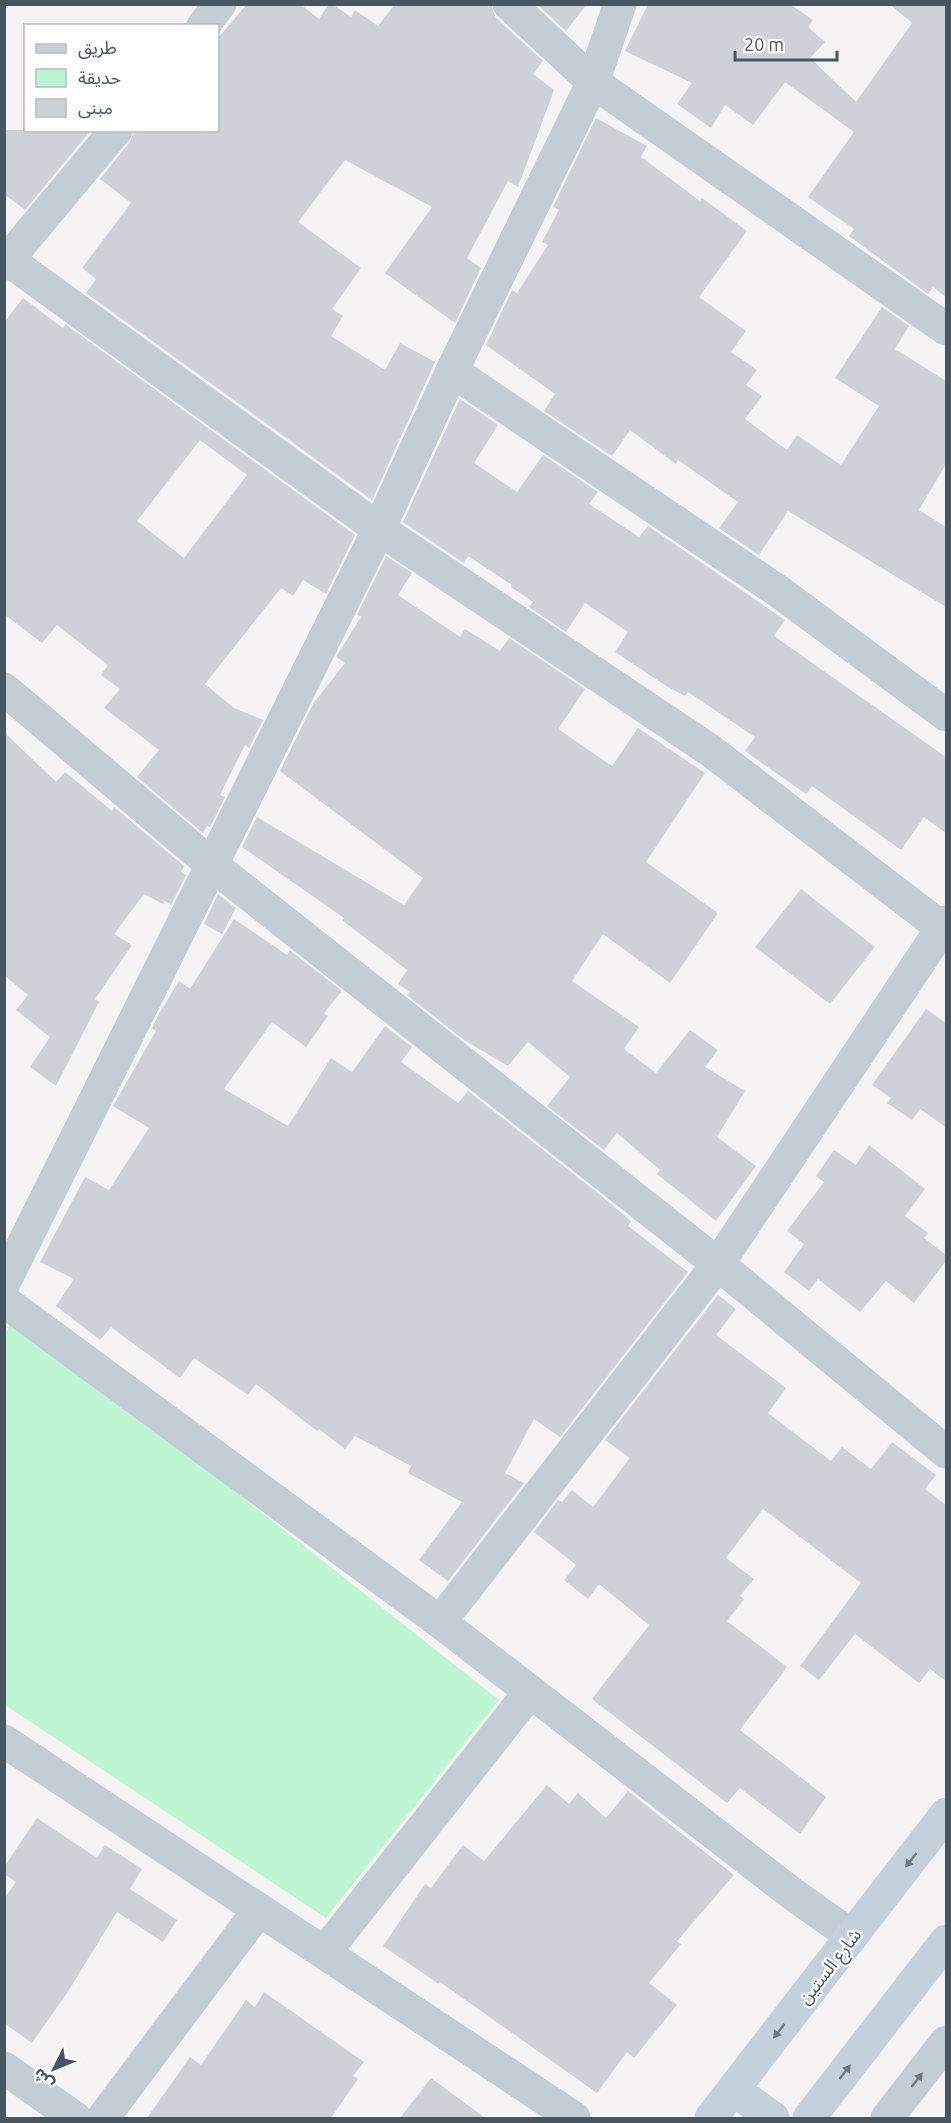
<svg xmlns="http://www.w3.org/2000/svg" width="951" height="2123" font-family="Ubuntu,'Noto Sans Arabic',sans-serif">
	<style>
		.green { fill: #bff5d3 }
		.building { fill: #ced2d8; fill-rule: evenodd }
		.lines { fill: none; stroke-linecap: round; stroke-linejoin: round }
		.minor { stroke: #c2cdd5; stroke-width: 33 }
		.tertiary { stroke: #c2cdd5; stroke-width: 33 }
		.secondary { stroke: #c4d0dc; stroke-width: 33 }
		.oneway { fill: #6d7b87 }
		.oneway2 { fill: #6d7a84 }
		.labels { text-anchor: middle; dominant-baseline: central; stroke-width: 4.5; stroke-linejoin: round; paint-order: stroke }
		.street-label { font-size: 18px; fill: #485662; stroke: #fff }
	</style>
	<rect width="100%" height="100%" fill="#f5f3f3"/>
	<!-- green -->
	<polygon class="green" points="14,1317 499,1700 326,1918 5,1705 4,1337"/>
	<!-- building -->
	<g class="building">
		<polygon points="247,4 300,4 319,19 329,4 332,4 351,17 355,10 378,26 395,4 491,4 496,18 543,61 533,74 554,90 518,187 508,181 467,258 481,268 455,323 385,273 432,207 345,160 298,222 361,268 332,309 343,316 331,336 385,370 400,343 435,362 372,500 86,293 96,279 82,268 131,203 100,179 130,142 134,130 218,130 218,38"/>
		<polygon points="537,4 587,4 566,31"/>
		<polygon points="648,4 790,4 813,20 808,27 825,42 810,58 856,102 912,23 889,4 946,4 946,297 933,287 928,294 894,269 849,236 854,229 808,197 854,132 785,82 753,125 725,105 711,128 677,104 692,83 625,51"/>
		<polygon points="596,118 647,146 641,157 700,201 702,198 747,231 699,297 746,331 731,352 757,370 746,385 762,396 745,419 787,450 797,435 841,465 879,406 835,378 882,307 909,326 895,349 946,381 946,464 919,510 946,527 946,607 788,511 759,555 719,528 738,502 678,460 676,464 630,430 612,456 544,411 555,394 486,345 512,290 517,293 548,245 542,242 559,210 553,207"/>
		<polygon points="4,130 91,130 25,210 4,194"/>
		<path d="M23,298L63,328L65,324L355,535L326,594L303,580L293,596L281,588L205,684L234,708L263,720L249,748L245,745L220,795L225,797L210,827L207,826L203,833L137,777L159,750L104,708L120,689L101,675L108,665L57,625L42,643L4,614V323ZM200,440L247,475L184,558L137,521Z"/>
		<polygon points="460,399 498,425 474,463 517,492 543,455 598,492 589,504 639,537 648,526 785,620 774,636 946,757 946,833 924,817 901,850 812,786 806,794 745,751 755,737 688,692 685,696 668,687 615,652 628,632 585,603 566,632 529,607 533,602 511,587 512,585 468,556 464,563 403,522"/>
		<polygon points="386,556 412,573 398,595 460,637 465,629 500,651 509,638 585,689 558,729 612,766 638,728 705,773 646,862 718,913 670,983 603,934 572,981 639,1027 624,1049 656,1073 690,1030 718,1050 705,1067 745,1091 717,1137 756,1166 716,1221 657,1174 660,1170 617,1133 604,1150 547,1106 570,1077 528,1042 508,1066 464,1040 407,995 410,992 398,984 407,970 342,920 344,918 242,847 257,817 404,905 423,878 280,771 313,704 345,663 336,657 361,617 357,615"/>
		<polygon points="4,732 56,782 65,772 112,811 114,807 184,866 181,872 186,875 171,905 165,901 163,904 144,894 114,934 132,945 95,999 99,1002 56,1086 30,1067 50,1037 16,1010 28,995 4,975"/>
		<polygon points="801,889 875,947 830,1004 755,947"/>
		<polygon points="218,894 236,908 222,934 204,924"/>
		<polygon points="234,919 287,955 290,950 292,952 342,991 324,1013 328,1016 306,1047 272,1022 224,1089 288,1126 331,1058 352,1072 385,1026 412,1047 401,1062 458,1103 468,1091 599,1194 631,1221 628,1226 688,1272 560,1437 534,1419 505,1473 524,1483 448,1581 419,1560 462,1502 408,1473 411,1466 355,1436 345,1449 319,1429 317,1431 256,1384 248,1395 194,1358 180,1378 111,1327 100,1340 56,1306 74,1279 40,1262 85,1177 109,1190 149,1128 113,1106 156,1031 152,1028 160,1012 179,981 190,989"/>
		<polygon points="926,1009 946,1023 946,1127 920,1109 912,1120 887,1103 891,1098 872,1085"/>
		<polygon points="869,1145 925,1189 905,1216 928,1233 924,1238 946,1255 946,1261 914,1303 886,1281 860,1312 818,1279 809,1291 784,1272 804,1244 787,1231 824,1182 816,1176 834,1150 856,1165"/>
		<polygon points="718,1295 736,1309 716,1335 786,1388 768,1413 831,1461 842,1447 871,1469 892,1442 936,1475 925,1489 946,1505 946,1681 930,1669 919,1683 855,1634 819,1680 800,1666 861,1583 763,1509 726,1558 754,1579 740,1596 744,1599 727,1621 787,1667 740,1730 826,1797 800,1834 740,1788 727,1803 592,1699 649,1625 599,1584 588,1599 564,1580 576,1565 534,1532 558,1500 562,1502 572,1490 593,1507 630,1458 605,1440"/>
		<polygon points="547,1785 569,1804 578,1793 606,1818 628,1791 734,1875 677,1941 681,1944 649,1983 677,2005 634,2058 627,2052 597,2093 440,1982 439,1984 383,1946 425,1884 431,1888 463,1845 484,1861"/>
		<polygon points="37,1818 97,1858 105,1845 142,1869 130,1889 177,1920 163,1942 117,1912 67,1993 32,2043 4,2023 4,1899 16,1882 4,1874 4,1867"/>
		<polygon points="264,1992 364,2062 353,2076 358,2079 331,2118 147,2118 190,2057 201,2065 246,2000 255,2007"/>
		<polygon points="431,2078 485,2118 400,2118"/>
	</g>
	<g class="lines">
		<!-- minor -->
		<g class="minor">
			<polyline points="509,4 593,82 946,329"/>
			<polyline points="203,26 220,4"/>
			<polyline points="4,257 379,529 711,751 946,931"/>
			<polyline points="4,264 116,130"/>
			<polyline points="452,371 778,591 946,715"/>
			<polyline points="4,689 212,865 718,1264 946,1452"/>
			<polyline points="4,1283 379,529 452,371 593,82 620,4"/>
			<polyline points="4,1301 440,1622 794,1895 852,1936"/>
			<polyline points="440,1622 718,1264 946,922"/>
			<polyline points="4,1741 574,2118"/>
			<polyline points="325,1952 530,1692"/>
			<polyline points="4,2068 75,2118"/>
			<polyline points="103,2118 259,1910"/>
		</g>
		<!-- tertiary -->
		<polyline class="tertiary" points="887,2118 946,2042"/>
		<!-- secondary -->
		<g class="secondary">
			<polyline points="734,2090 773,2118"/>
			<polyline points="711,2118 946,1814"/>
			<polyline points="809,2118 946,1941"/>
		</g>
	</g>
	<!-- one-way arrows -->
	<defs><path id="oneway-solid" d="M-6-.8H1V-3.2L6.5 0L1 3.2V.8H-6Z" transform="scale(1.5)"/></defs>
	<g class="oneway">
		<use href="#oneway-solid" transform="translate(911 1860) rotate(128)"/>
		<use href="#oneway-solid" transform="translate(779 2031) rotate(128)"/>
		<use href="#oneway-solid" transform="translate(845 2072) rotate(-52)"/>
	</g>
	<use class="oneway2" href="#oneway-solid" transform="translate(917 2080) rotate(-52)"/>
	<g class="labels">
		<!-- street labels -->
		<g class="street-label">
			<text transform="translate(829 1966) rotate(-52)">شارع الستين</text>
		</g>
	</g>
	<!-- border -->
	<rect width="951" height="2123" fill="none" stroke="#485662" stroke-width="12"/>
	<!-- legend -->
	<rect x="24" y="24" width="195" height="108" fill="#ffffff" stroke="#b6bbc0" stroke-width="1.5"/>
	<rect x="36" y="44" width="30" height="9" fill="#c4d0dc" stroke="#b6bbc0" stroke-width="1.5"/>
	<text x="78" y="54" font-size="18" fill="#485662">طريق</text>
	<rect x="36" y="69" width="30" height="18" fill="#bff5d3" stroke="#b6bbc0" stroke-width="1.5"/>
	<text x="78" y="84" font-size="18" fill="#485662">حديقة</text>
	<rect x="36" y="99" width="30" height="18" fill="#ced2d8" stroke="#b6bbc0" stroke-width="1.5"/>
	<text x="78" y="114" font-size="18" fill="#485662">مبنى</text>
	<!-- north arrow -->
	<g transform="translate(54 2069) rotate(227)" stroke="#ffffff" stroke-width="4.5" paint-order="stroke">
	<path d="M0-4.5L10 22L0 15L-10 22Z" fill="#485662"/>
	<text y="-9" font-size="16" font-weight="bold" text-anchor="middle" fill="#485662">ش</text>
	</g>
	<!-- scale -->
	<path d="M735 51v9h102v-9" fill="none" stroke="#485662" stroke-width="3"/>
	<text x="744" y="51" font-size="18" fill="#485662" stroke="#ffffff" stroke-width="4.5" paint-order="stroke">20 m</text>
</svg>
